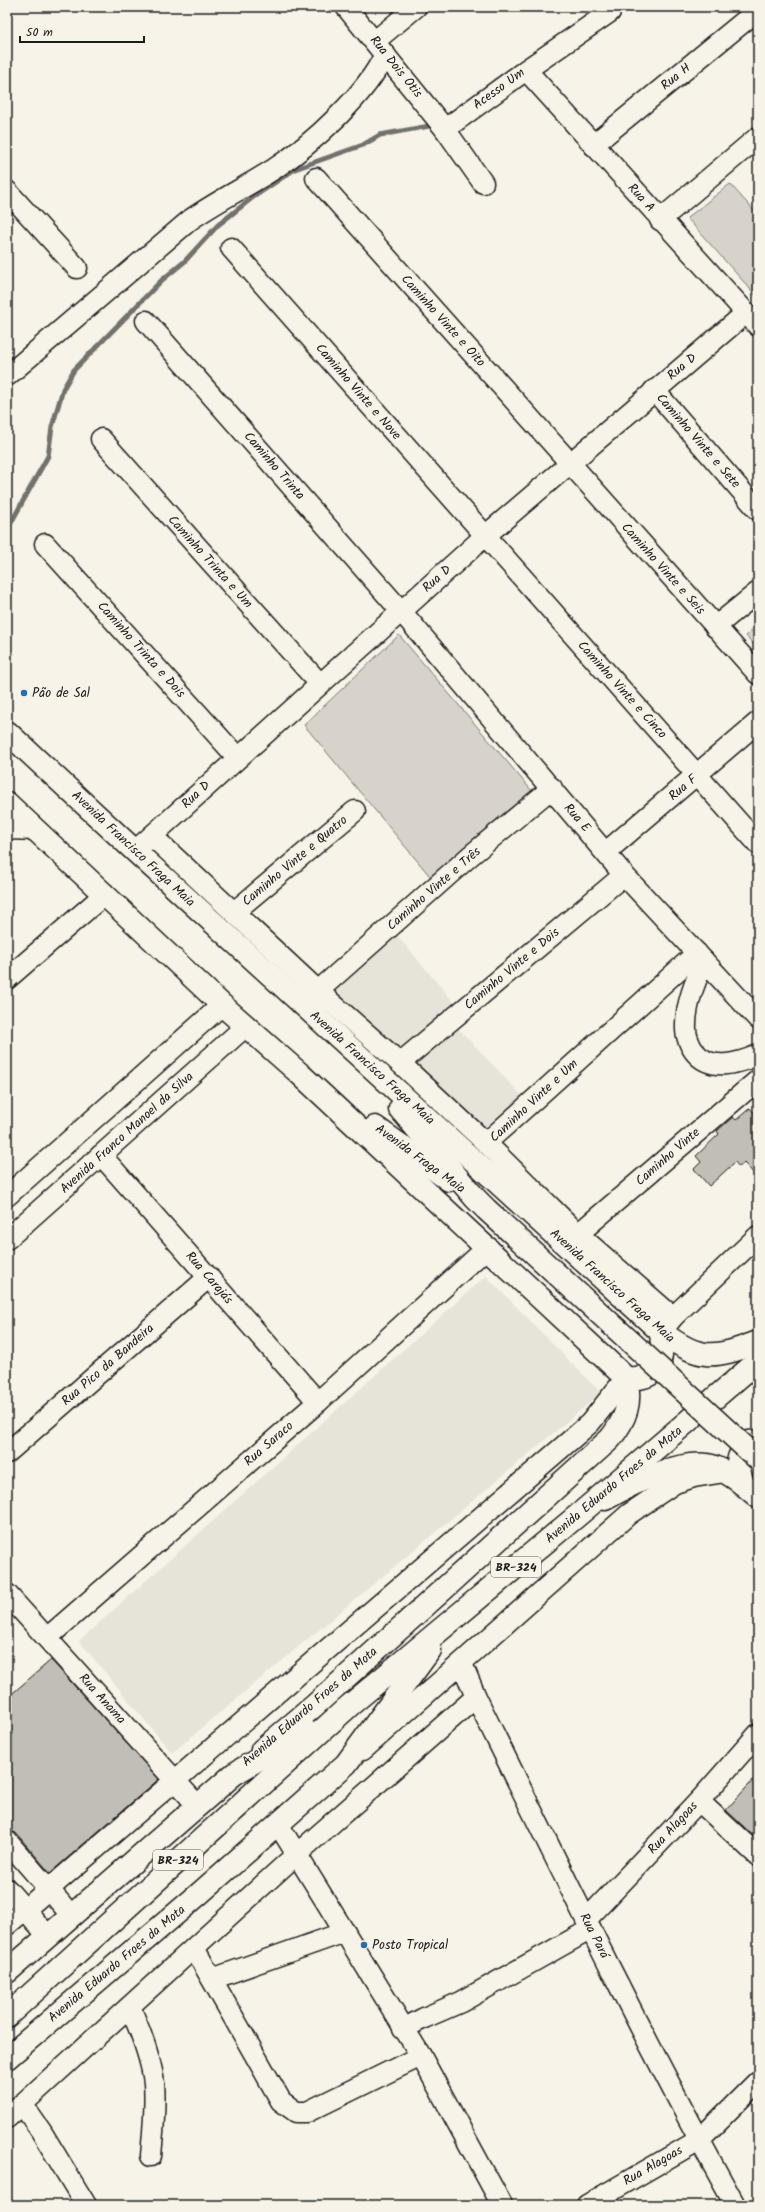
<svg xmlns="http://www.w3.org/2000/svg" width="765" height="2212" font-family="Kalam,sans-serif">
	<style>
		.built { fill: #e6e3d9 }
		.green { fill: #d7d3cb; stroke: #7a7874 }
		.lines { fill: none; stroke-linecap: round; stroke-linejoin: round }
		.stream { stroke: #72716c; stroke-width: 5 }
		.building { fill: #c0beb5; stroke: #1c1c1c }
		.minor-casing { stroke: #1c1c1c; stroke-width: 23 }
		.major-casing { stroke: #1c1c1c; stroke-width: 25 }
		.highway-casing { stroke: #1c1c1c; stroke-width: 25 }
		.minor { stroke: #f7f3e8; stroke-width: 20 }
		.major { stroke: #f7f3e8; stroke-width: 22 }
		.highway { stroke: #f7f3e8; stroke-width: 22 }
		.major-bridge-casing { stroke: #1c1c1c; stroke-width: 25; stroke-linecap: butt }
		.major-bridge { stroke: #f7f3e8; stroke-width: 22 }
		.poi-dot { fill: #1f6fb2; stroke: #f7f3e8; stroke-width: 1.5 }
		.labels { text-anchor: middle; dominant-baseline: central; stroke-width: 3.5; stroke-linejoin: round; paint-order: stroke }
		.shield { fill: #f7f3e8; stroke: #5e5c59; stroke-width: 1 }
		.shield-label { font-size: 12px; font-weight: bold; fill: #1c1c1c }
		.street-label { font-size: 13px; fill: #1c1c1c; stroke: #f7f3e8 }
		.poi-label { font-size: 13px; fill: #1c1c1c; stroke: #f7f3e8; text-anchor: start }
	</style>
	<rect width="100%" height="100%" fill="#f7f3e8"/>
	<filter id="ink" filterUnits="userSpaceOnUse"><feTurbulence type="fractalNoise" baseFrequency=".025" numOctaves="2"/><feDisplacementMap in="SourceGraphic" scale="8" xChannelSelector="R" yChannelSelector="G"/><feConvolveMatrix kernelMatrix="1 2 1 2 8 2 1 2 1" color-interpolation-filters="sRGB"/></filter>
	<g filter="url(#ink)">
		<!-- built -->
		<g class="built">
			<polygon points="395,933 457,1006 399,1053 327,992"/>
			<polygon points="455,1025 526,1100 486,1136 408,1063"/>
			<polygon points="486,1276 601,1393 172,1753 79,1641"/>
		</g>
		<!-- green -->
		<g class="green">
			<polygon points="730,184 758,215 758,298 687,218"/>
			<polygon points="758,625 758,649 746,636"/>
			<polygon points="399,635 532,791 434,881 304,725"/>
		</g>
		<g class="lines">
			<!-- stream -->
			<polyline class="stream" points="7,530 48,456 52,427 63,389 74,370 162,280 184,262 218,225 252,198 295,169 363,145 380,135 435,125"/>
		</g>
		<!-- building -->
		<g class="building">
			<polygon points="750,1108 758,1118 758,1178 744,1163 739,1167 735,1162 709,1186 694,1169 701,1162 696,1156 719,1134 717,1131 733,1117 736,1120"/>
			<polygon points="51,1660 159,1779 50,1873 16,1833 7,1830 7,1698"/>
			<polygon points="758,1775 758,1840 726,1810"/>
		</g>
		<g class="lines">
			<defs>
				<g id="minor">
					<polyline points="346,7 445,129"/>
					<polyline points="375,41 416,7"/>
					<polyline points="526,70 758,326"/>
					<polyline points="593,145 758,10"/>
					<polyline points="316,178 758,674"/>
					<polyline points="483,183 445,129 526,70 610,12"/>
					<polyline points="7,191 77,268"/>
					<polyline points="660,220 758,137"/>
					<polyline points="231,248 758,844"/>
					<polyline points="146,321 401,611 624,875 758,1019"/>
					<path d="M7,376L190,220C217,201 246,187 274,169C311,145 367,94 385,54"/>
					<polyline points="654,390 758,510"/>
					<polyline points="101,439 320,684"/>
					<polyline points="45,544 237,757"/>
					<polyline points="715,627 758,592"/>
					<polyline points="7,829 36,830"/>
					<polyline points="152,836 318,991 400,1063 486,1143"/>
					<polyline points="135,851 485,536 746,313"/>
					<polyline points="606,852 758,722"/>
					<polyline points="234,912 355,811"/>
					<path d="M704,961C695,982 685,1006 686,1029C686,1036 690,1046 694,1051C710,1072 737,1064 758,1055"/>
					<polyline points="7,979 105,894"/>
					<polyline points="318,991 470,856 552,788"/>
					<polyline points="400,1063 624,875"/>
					<polyline points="101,1155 318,1402"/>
					<polyline points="7,1196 222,1005"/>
					<polyline points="578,1234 758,1080"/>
					<polyline points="7,1239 246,1026"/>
					<polyline points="673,1317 578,1234 486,1143 697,953"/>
					<polyline points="665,1327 673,1317 758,1236"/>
					<polyline points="7,1453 209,1277"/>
					<polyline points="7,1594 197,1805"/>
					<polyline points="47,1638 318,1402 488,1247"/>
					<path d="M462,1664L476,1697C560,1868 643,2039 735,2205"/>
					<polyline points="363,1750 629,1514 675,1483 694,1477 725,1472"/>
					<polyline points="699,1801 758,1856"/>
					<polyline points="278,1824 421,2056 502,2205"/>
					<polyline points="7,1841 72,1916"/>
					<polyline points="7,1889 48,1936"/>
					<polyline points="586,1920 699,1801 758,1734"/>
					<polyline points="7,1925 573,1438 590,1423 626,1378"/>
					<polyline points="194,1948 281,2101 296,2112 307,2112 421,2056"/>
					<polyline points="212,1979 345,1932"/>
					<path d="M130,2007C140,2030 151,2057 154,2083C156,2107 153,2132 151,2156"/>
					<polyline points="403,2029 424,2018 461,2002 591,1929"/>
					<polyline points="22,2104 41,2131 86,2205"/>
					<polyline points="7,2118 298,1853 476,1697"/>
					<polyline points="587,2205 699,2140 758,2081"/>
				</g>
				<g id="major">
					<path d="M7,732L135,851L661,1332C701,1361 713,1359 758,1342"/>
					<path d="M7,803L222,1005L299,1073L626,1378C632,1403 626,1419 610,1439L314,1706L262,1750"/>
					<polyline points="400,1109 475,1198 486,1209"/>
					<polyline points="375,1127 449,1180"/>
					<path d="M626,1378C660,1381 664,1360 661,1332"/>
					<path d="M743,1484C737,1464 734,1459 749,1442L758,1441"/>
					<path d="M605,1499C632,1484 684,1456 715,1467C732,1474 745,1486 758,1497"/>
				</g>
				<g id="highway">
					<polyline points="7,1972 234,1774 306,1731"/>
					<polyline points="7,2016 349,1706 583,1511 758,1361"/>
					<polyline points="7,2058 199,1894 346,1764 430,1650"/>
				</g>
			</defs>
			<!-- minor casing -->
			<use href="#minor" class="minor-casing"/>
			<!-- major casing -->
			<use href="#major" class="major-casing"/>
			<!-- highway casing -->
			<use href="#highway" class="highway-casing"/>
			<!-- minor -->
			<use href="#minor" class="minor"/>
			<!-- major -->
			<use href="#major" class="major"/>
			<!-- highway -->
			<use href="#highway" class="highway"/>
			<defs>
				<polyline id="major-bridge" points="486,1209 758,1459"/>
			</defs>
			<!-- major-bridge casing -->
			<use href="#major-bridge" class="major-bridge-casing"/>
			<!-- major-bridge -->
			<use href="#major-bridge" class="major-bridge"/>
		</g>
	</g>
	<!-- markers -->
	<g class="poi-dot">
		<circle cx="24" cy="693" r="4"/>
		<circle cx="364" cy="1945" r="4"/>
	</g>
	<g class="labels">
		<!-- shield labels -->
		<g class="shield">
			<rect x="491" y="1557" width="50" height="20" rx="3"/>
			<rect x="153" y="1850" width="50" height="20" rx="3"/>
		</g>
		<g class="shield-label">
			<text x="516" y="1567">BR-324</text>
			<text x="178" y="1860">BR-324</text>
		</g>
		<!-- street labels -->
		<g class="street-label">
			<text transform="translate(396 67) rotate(51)">Rua Dois Otis</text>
			<text transform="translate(676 77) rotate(-39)">Rua H</text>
			<text transform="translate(499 89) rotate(-36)">Acesso Um</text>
			<text transform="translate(641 198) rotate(48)">Rua A</text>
			<text transform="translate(443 321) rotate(48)">Caminho Vinte e Oito</text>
			<text transform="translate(682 367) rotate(-40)">Rua D</text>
			<text transform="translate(358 392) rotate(49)">Caminho Vinte e Nove</text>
			<text transform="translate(698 441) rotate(49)">Caminho Vinte e Sete</text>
			<text transform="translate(274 466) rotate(49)">Caminho Trinta</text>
			<text transform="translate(210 562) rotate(48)">Caminho Trinta e Um</text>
			<text transform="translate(663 569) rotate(48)">Caminho Vinte e Seis</text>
			<text transform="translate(437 579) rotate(-42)">Rua D</text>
			<text transform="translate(141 650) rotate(48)">Caminho Trinta e Dois</text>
			<text transform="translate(622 690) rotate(48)">Caminho Vinte e Cinco</text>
			<text transform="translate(683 788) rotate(-40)">Rua F</text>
			<text transform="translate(196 795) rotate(-43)">Rua D</text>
			<text transform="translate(577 818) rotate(49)">Rua E</text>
			<text transform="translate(133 849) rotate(43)">Avenida Francisco Fraga Maia</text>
			<text transform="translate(295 861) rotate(-40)">Caminho Vinte e Quatro</text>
			<text transform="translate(434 889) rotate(-41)">Caminho Vinte e Três</text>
			<text transform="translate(512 969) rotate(-40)">Caminho Vinte e Dois</text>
			<text transform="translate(372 1068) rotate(42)">Avenida Francisco Fraga Maia</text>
			<text transform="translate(534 1101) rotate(-43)">Caminho Vinte e Um</text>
			<text transform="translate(127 1133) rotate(-42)">Avenida Franco Manoel da Silva</text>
			<text transform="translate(668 1157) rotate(-41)">Caminho Vinte</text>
			<text transform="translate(420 1159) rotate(36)">Avenida Fraga Maia</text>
			<text transform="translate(209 1278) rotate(49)">Rua Carajás</text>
			<text transform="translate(612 1286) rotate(42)">Avenida Francisco Fraga Maia</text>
			<text transform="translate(108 1365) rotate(-41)">Rua Pico da Bandeira</text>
			<text transform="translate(269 1444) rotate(-41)">Rua Saraco</text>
			<text transform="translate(614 1485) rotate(-40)">Avenida Eduardo Froes da Mota</text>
			<text transform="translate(102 1699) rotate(48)">Rua Anama</text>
			<text transform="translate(310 1707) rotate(-41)">Avenida Eduardo Froes da Mota</text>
			<text transform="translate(673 1828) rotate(-47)">Rua Alagoas</text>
			<text transform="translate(594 1936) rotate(63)">Rua Pará</text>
			<text transform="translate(117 1964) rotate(-40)">Avenida Eduardo Froes da Mota</text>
			<text transform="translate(653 2166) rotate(-30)">Rua Alagoas</text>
		</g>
		<!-- poi labels -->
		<g class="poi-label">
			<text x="32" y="693">Pão de Sal</text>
			<text x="372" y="1945">Posto Tropical</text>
		</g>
	</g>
	<!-- margin -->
	<rect width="765" height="2212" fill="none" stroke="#f7f3e8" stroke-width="24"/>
	<rect x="12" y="12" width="741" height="2188" fill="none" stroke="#1c1c1c" stroke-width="1.5" filter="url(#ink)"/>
	<!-- scale -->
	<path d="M20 36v6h124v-6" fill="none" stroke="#1c1c1c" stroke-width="2"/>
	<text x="26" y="36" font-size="12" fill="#1c1c1c" stroke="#f7f3e8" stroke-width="3" paint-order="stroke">50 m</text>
</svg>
